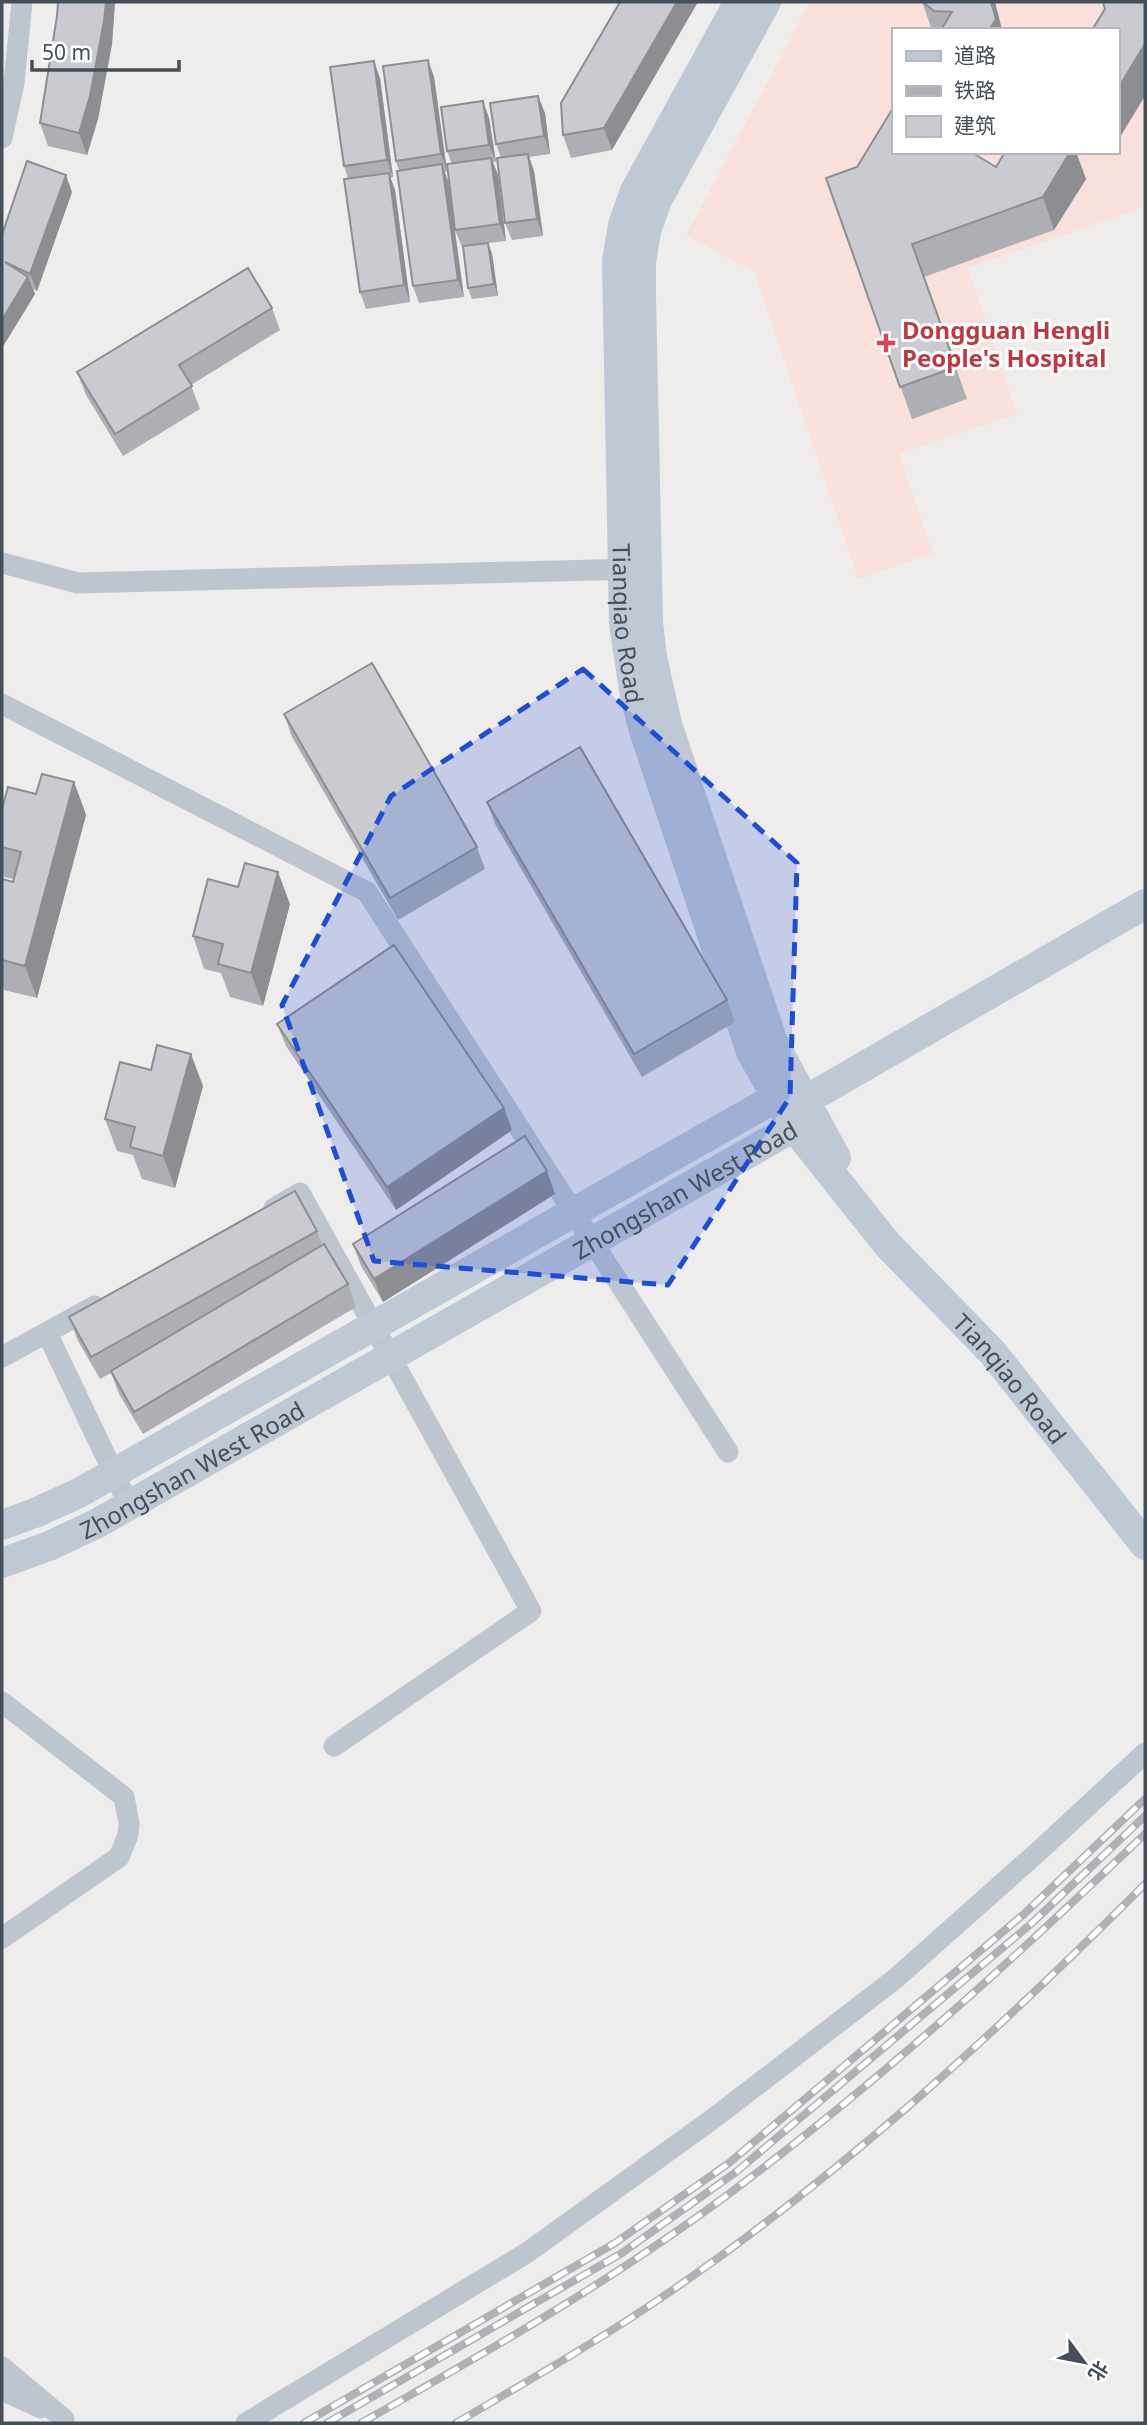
<svg xmlns="http://www.w3.org/2000/svg" width="1147" height="2425" font-family="'Noto Sans','Noto Sans SC',sans-serif">
	<style>
		.medical { fill: #fae0db; fill-rule: evenodd }
		.lines { fill: none; stroke-linecap: round; stroke-linejoin: round }
		.street { stroke: #bdc6cf; stroke-width: 21 }
		.secondary { stroke: #bfc9d6; stroke-width: 30 }
		.rail-casing { stroke: #afb1b7; stroke-width: 8 }
		.rail { stroke: #fff; stroke-width: 5; stroke-dasharray: 16; stroke-linecap: butt }
		.wall { fill: #adafb4 }
		.shaded-wall { fill: #8d8e92 }
		.building { fill: #c9cbd1; stroke: #8d8e92; stroke-width: 2 }
		.marked { fill: #1d4ed8; fill-opacity: 0.2; stroke: #1d4ed8; stroke-width: 5; stroke-dasharray: 14 9; stroke-linejoin: round }
		.health-dot { fill: #e0444e; stroke: #fff; stroke-width: 2.5 }
		.labels { text-anchor: middle; dominant-baseline: central; stroke-width: 6; stroke-linejoin: round; paint-order: stroke }
		.health-label { font-size: 24px; font-weight: bold; fill: #be3a42; stroke: #fff; text-anchor: start }
		.street-label { font-size: 24px; fill: #454f5a; stroke: #fff }
	</style>
	<rect width="100%" height="100%" fill="#efecec"/>
	<!-- medical -->
	<path class="medical" d="M810,2H1145V207L968,268L1017,414L899,454L933,553L858,579L755,272L686,235ZM893,30H1117V152H893Z"/>
	<g class="lines">
		<!-- street -->
		<g class="street">
			<polyline points="2,138 14,83 22,2"/>
			<polyline points="2,563 78,583 634,569"/>
			<polyline points="2,704 367,892 728,1452"/>
			<polyline points="274,1208 300,1193 531,1611 334,1746"/>
			<polyline points="47,1333 129,1505"/>
			<polyline points="2,1357 95,1306"/>
			<polyline points="2,1702 124,1797 129,1823 128,1835 119,1857 2,1938"/>
			<polyline points="2,2367 64,2419"/>
			<polyline points="2,2390 41,2408"/>
			<polyline points="246,2423 528,2252 714,2118 895,1979 1039,1851 1145,1753"/>
		</g>
		<!-- secondary -->
		<g class="secondary">
			<path id="s1" d="M739,2L635,191L623,225L617,261L624,624L635,696L644,731L751,1052L794,1127L887,1244L993,1353L1145,1545"/>
			<polyline points="766,2 657,200 646,231 641,263 641,296 648,622 652,657 667,724 773,1042 836,1158"/>
			<polyline points="806,1100 1145,904"/>
			<polyline points="2,1525 35,1513 79,1493 777,1097 795,1099"/>
			<path id="s2" d="M2,1563L49,1546L96,1524L794,1127L802,1110"/>
		</g>
		<defs>
			<g id="rail">
				<polyline points="304,2423 615,2243 729,2163 1024,1914 1145,1799"/>
				<polyline points="327,2423 622,2253 736,2172 1032,1923 1145,1816"/>
				<path d="M361,2423C491,2350 622,2275 742,2184C884,2077 1016,1957 1145,1834"/>
				<path d="M456,2423C519,2386 585,2349 646,2308C828,2187 991,2038 1145,1884"/>
			</g>
		</defs>
		<!-- rail casing -->
		<use href="#rail" class="rail-casing"/>
		<!-- rail -->
		<use href="#rail" class="rail"/>
	</g>
	<!-- wall -->
	<g class="wall">
		<polygon points="58,2 115,2 112,44 98,119 87,155 48,146 40,123 57,16"/>
		<polygon points="620,2 612,150 571,158 563,135"/>
		<polygon points="922,2 995,2 1002,30 932,30"/>
		<polygon points="428,60 434,77 447,171 444,172 448,181 464,297 419,303 413,286 399,170 396,161"/>
		<polygon points="380,78 393,177 390,178 395,190 410,302 366,309 360,292 348,178 344,166"/>
		<polygon points="483,101 489,118 496,162 493,162 498,175 506,241 488,243 492,254 498,296 472,299 468,288 463,247 462,247 455,230 452,164 447,151"/>
		<polygon points="545,113 550,154 529,157 534,171 543,236 512,240 505,223 501,158 496,144"/>
		<polygon points="1005,152 1076,152 1086,179 1054,230 924,277 967,399 912,419 826,178 857,167 996,167"/>
		<polygon points="72,192 37,291 33,289 35,294 2,348 2,235"/>
		<polygon points="272,308 280,330 191,385 200,409 123,456 86,395 77,372"/>
		<polygon points="284,714 477,847 485,869 398,920 292,737"/>
		<polygon points="74,782 86,815 37,998 4,990 2,983 2,879 13,882 13,879 4,877 2,871 2,809 36,794"/>
		<polygon points="487,802 727,1000 735,1022 642,1077 495,824"/>
		<polygon points="290,904 263,1006 230,997 221,973 204,969 193,936"/>
		<polygon points="277,1024 504,1108 512,1130 396,1210 286,1046"/>
		<polygon points="151,1070 203,1086 175,1188 142,1179 133,1155 117,1151 105,1119"/>
		<polygon points="547,1171 555,1194 383,1302 361,1266 353,1244"/>
		<polygon points="317,1231 322,1245 348,1284 356,1307 143,1434 119,1394 111,1373 100,1379 77,1339 69,1317"/>
	</g>
	<!-- shaded-wall -->
	<g class="shaded-wall">
		<polygon points="106,2 115,2 112,44 98,119 87,155 79,133"/>
		<polygon points="677,2 698,2 612,150 604,128"/>
		<polygon points="991,2 995,2 1002,30 989,30"/>
		<polygon points="1145,44 1145,96 1117,142 1117,90"/>
		<polygon points="428,60 434,77 447,171 441,154"/>
		<polygon points="374,61 380,78 393,177 387,160"/>
		<polygon points="538,96 545,113 550,154 544,136"/>
		<polygon points="483,101 489,118 496,162 489,145"/>
		<polygon points="1070,152 1076,152 1086,179 1054,230 1043,197"/>
		<polygon points="528,154 534,171 543,236 537,219"/>
		<polygon points="491,158 498,175 506,241 500,224"/>
		<polygon points="442,164 448,181 464,297 458,280"/>
		<polygon points="389,173 395,190 410,302 404,285"/>
		<polygon points="66,175 72,192 37,291 30,274"/>
		<polygon points="488,243 492,254 498,296 494,284"/>
		<polygon points="28,277 35,294 2,348 2,320"/>
		<polygon points="74,782 86,815 37,998 25,966"/>
		<polygon points="278,872 290,904 263,1006 251,973"/>
		<polygon points="191,1054 203,1086 175,1188 163,1156"/>
		<polygon points="504,1108 512,1130 396,1210 387,1187"/>
		<polygon points="547,1171 555,1194 383,1302 374,1279"/>
	</g>
	<!-- building -->
	<g class="building">
		<polygon points="58,2 106,2 104,21 90,96 79,133 40,123 57,16"/>
		<polygon points="620,2 677,2 604,128 563,135 561,103"/>
		<polygon points="923,2 991,2 996,19 989,30 941,30 952,12 934,11"/>
		<polygon points="1103,2 1145,2 1145,44 1117,90 1117,30 1092,30 1105,9"/>
		<polygon points="428,60 441,154 396,161 383,66"/>
		<polygon points="374,61 387,160 344,166 330,67"/>
		<polygon points="538,96 544,136 496,144 490,103"/>
		<polygon points="483,101 489,145 447,151 441,107"/>
		<polygon points="893,108 893,152 971,152 996,167 1005,152 1070,152 1043,197 912,244 956,367 900,387 826,178 857,167"/>
		<polygon points="528,154 537,219 505,223 497,158"/>
		<polygon points="491,158 500,224 455,230 447,164"/>
		<polygon points="27,161 66,175 30,274 5,262 28,277 2,320 2,235"/>
		<polygon points="442,164 458,280 413,286 397,171"/>
		<polygon points="389,173 404,285 360,292 344,179"/>
		<polygon points="488,243 494,284 468,288 463,246"/>
		<polygon points="248,268 272,308 179,365 192,386 115,434 77,372"/>
		<polygon points="372,663 477,847 390,898 284,714"/>
		<polygon points="580,747 727,1000 634,1054 487,802"/>
		<polygon points="42,774 74,782 25,966 2,960 2,879 13,882 21,852 2,847 2,809 8,787 36,794"/>
		<polygon points="245,863 278,872 251,973 218,964 223,944 193,936 208,879 238,887"/>
		<polygon points="394,945 504,1108 387,1187 277,1024"/>
		<polygon points="157,1045 191,1054 163,1156 130,1147 135,1127 105,1119 120,1062 151,1070"/>
		<polygon points="525,1136 547,1171 374,1279 353,1244"/>
		<polygon points="295,1191 317,1231 91,1357 69,1317"/>
		<polygon points="324,1244 348,1284 134,1412 111,1371"/>
	</g>
	<!-- marked area -->
	<path class="marked" d="M583,669L797,863L790,1097L668,1285L374,1261L282,1005L391,796Z"/>
	<!-- markers -->
	<path class="health-dot" d="M882.5 332.5h7v7h7v7h-7v7h-7v-7h-7v-7h7z"/>
	<g class="labels">
		<!-- health labels -->
		<g class="health-label">
			<text x="902" y="329">Dongguan Hengli<tspan x="902" dy="28">People's Hospital</tspan></text>
		</g>
		<!-- street labels -->
		<g class="street-label">
			<text stroke="none"><textPath href="#s1" startOffset="651">Tianqiao Road</textPath></text>
			<text stroke="none"><textPath href="#s2" startOffset="779">Zhongshan West Road</textPath></text>
			<text stroke="none"><textPath href="#s1" startOffset="1517">Tianqiao Road</textPath></text>
			<text stroke="none"><textPath href="#s2" startOffset="212">Zhongshan West Road</textPath></text>
		</g>
	</g>
	<!-- border -->
	<rect width="1147" height="2425" fill="none" stroke="#454f5a" stroke-width="7"/>
	<!-- legend -->
	<rect x="892" y="28" width="228" height="126" fill="#ffffff" stroke="#b5b9bd" stroke-width="2"/>
	<rect x="906" y="51" width="35" height="10" fill="#bfc9d6" stroke="#b5b9bd" stroke-width="2"/>
	<text x="954" y="63" font-size="21" fill="#454f5a">道路</text>
	<rect x="906" y="86" width="35" height="10" fill="#afb1b7" stroke="#b5b9bd" stroke-width="2"/>
	<text x="954" y="98" font-size="21" fill="#454f5a">铁路</text>
	<rect x="906" y="116" width="35" height="21" fill="#c9cbd1" stroke="#b5b9bd" stroke-width="2"/>
	<text x="954" y="133" font-size="21" fill="#454f5a">建筑</text>
	<!-- north arrow -->
	<g transform="translate(1084 2362) rotate(122)" stroke="#ffffff" stroke-width="5" paint-order="stroke">
	<path d="M0-5L12 26L0 18L-12 26Z" fill="#454f5a"/>
	<text y="-10" font-size="19" font-weight="bold" text-anchor="middle" fill="#454f5a">北</text>
	</g>
	<!-- scale -->
	<path d="M32 60v10h147v-10" fill="none" stroke="#454f5a" stroke-width="3.5"/>
	<text x="42" y="60" font-size="21" fill="#454f5a" stroke="#ffffff" stroke-width="5" paint-order="stroke">50 m</text>
</svg>
